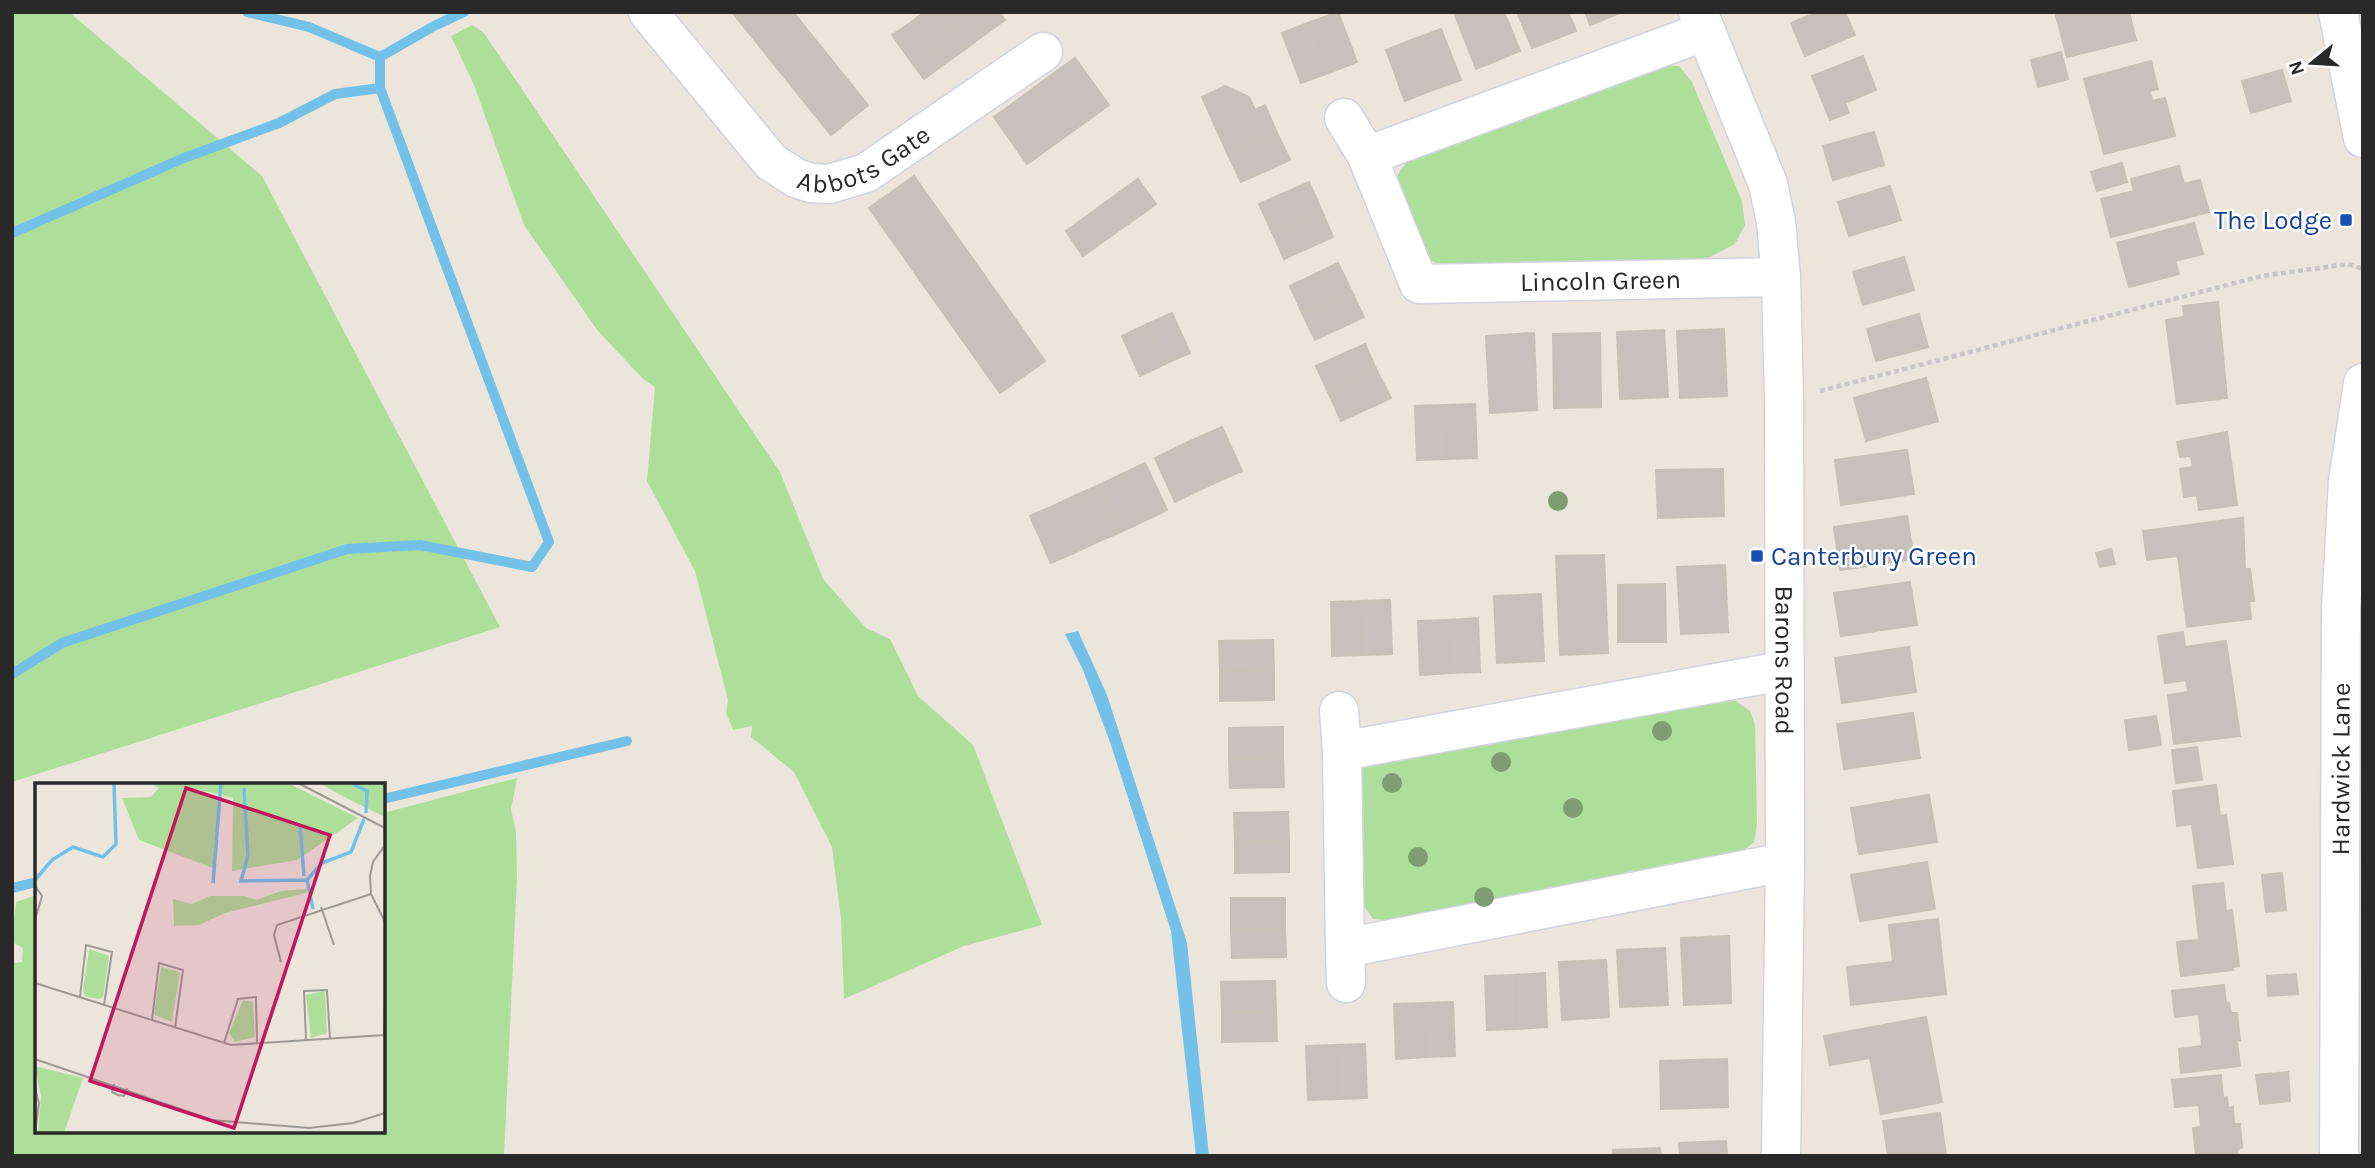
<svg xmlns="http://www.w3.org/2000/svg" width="2375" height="1168" font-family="Karla,sans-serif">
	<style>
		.green { fill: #addf9a }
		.water { fill: #73c1e8 }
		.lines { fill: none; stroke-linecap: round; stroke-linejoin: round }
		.stream { stroke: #73c1e8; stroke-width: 10 }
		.building { fill: #c6c2bb; stroke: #c6c1b5; stroke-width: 2 }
		.minor-casing { stroke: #d1d3e1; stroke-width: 41 }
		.path { stroke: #c7c7c7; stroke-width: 4.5; stroke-dasharray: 5 3.5; stroke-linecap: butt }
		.minor { stroke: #fff; stroke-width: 38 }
		.tree { fill: #7f9d73 }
		.transit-dot { fill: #1a4fb4; stroke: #fff; stroke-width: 2.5 }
		.labels { text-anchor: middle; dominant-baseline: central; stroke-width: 5; stroke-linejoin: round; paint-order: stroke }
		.street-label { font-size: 26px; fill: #292929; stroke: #fff }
		.transit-label { font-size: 26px; fill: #164399; stroke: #fff; text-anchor: end }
		.inset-river { fill: none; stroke: #73c1e8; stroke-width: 3.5 }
		.inset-road { fill: none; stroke: #9d9a94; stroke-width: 2 }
		.view { fill: #c2185b; fill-opacity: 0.15; stroke: #c2185b; stroke-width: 3.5 }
		.inset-edge { fill: none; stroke: #292929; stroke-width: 3.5 }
	</style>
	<rect width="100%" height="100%" fill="#ebe5dc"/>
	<!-- green -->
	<g class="green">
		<polygon points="12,12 69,12 262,176 500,627 12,782"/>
		<polygon points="472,25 484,33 780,472 823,579 866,628 890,639 918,696 973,745 1042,925 964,946 844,999 841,919 832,847 794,772 751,737 752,726 733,730 726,713 728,700 695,571 647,481 655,387 643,379 598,331 524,225 474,85 451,36"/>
		<polygon points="1662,65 1679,66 1692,82 1742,201 1745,225 1735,244 1696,264 1442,267 1428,258 1396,191 1398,174 1409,159"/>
		<polygon points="1733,699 1750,711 1755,725 1757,823 1754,842 1737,856 1390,920 1373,919 1361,902 1356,782 1363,768 1377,761"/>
		<polygon points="517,778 511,809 516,833 517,876 504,1156 12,1156 12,963 22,962 23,948 12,942 16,902 37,895 37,1131 383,1131 383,813"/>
	</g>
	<!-- water -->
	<polygon class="water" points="1078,631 1107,695 1187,943 1209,1156 1196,1156 1171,931 1111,745 1083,670 1065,634"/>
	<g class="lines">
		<!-- stream -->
		<g class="stream">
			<polyline points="380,57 434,26 464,12"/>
			<polyline points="12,233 184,158 279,123 335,94 380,88"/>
			<polyline points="12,674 62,643 347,549 420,545 532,567 549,542 380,88 380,57 309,27 247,12"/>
			<polyline points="383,799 627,741"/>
			<polyline points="12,888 37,882"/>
		</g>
	</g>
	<!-- building -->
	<g class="building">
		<polygon points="732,12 793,12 868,105 831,135"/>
		<polygon points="924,12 938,12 964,50 944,64 913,21"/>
		<polygon points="938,12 968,12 984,35 964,50"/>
		<polygon points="968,12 999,12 1005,20 984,35"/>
		<polygon points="1338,12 1357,62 1329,73 1310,22"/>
		<polygon points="1462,12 1504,12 1520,51 1476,69 1455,15"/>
		<polygon points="1517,12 1568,12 1576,31 1532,48"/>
		<polygon points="1585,12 1622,12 1590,25"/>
		<polygon points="1818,12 1845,12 1855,35 1805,56 1791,23"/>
		<polygon points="2055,12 2129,12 2136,40 2067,57"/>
		<polygon points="913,21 944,64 924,79 892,35"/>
		<polygon points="1310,22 1329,73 1301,83 1282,33"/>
		<polygon points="1441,29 1461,80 1433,90 1414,39"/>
		<polygon points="1414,39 1433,90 1405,101 1386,50"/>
		<polygon points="2061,52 2068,79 2038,87 2031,60"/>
		<polygon points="1863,56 1876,90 1845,103 1849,113 1830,120 1812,76"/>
		<polygon points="1075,58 1109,105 1027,164 994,117"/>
		<polygon points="2151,61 2158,89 2150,91 2152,101 2165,98 2175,136 2104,154 2084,79"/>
		<polygon points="2282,70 2291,101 2251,113 2242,81"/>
		<polygon points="1225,86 1249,97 1255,110 1265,105 1277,133 1228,155 1202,97"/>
		<polygon points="1874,132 1884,165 1833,180 1823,146"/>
		<polygon points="1277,133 1290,160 1241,182 1228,155"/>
		<polygon points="2122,163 2127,182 2097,191 2091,172"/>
		<polygon points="2179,166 2184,184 2200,180 2209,212 2111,237 2101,199 2134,191 2131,179"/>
		<polygon points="914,176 1045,361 1000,393 869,208"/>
		<polygon points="1138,179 1156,204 1083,256 1066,231"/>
		<polygon points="1309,182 1321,209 1272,232 1259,204"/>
		<polygon points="1890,186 1901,220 1849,236 1838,202"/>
		<polygon points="1321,209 1333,237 1284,259 1272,232"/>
		<polygon points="2194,223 2203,254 2175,261 2179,274 2129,287 2117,243"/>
		<polygon points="1904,257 1914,290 1863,305 1853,272"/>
		<polygon points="1338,263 1351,290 1302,313 1290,286"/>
		<polygon points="1351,290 1364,317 1315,340 1302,313"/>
		<polygon points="2218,302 2227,398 2177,404 2166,320 2184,317 2183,306"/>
		<polygon points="1172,313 1190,353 1165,364 1147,324"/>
		<polygon points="1919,314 1928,347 1876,361 1867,329"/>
		<polygon points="1147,324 1165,364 1140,376 1122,336"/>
		<polygon points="1724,329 1727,396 1680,398 1677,331"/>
		<polygon points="1664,330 1668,397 1620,399 1617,332"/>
		<polygon points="1534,333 1537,410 1490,413 1486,336"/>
		<polygon points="1600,333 1601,407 1554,408 1553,334"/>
		<polygon points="1365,344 1377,371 1329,394 1316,366"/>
		<polygon points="1377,371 1391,398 1341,421 1329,394"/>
		<polygon points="1926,378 1938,421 1866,441 1854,398"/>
		<polygon points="1475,404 1477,458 1447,459 1445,405"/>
		<polygon points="1445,405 1447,459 1417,460 1415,406"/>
		<polygon points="1222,427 1242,471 1208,486 1188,442"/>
		<polygon points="2227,432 2237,505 2199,510 2197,495 2184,497 2180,469 2193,467 2191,456 2180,457 2177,442"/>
		<polygon points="1188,442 1208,486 1175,502 1155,458"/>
		<polygon points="1907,450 1914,494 1841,505 1835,460"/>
		<polygon points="1145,463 1167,510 1144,521 1122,474"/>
		<polygon points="1723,469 1724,516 1658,518 1656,470"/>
		<polygon points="1122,474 1144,521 1121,532 1099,485"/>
		<polygon points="1099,485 1121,532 1097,542 1076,495"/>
		<polygon points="1076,495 1097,542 1074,553 1053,506"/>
		<polygon points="1053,506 1074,553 1051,563 1030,516"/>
		<polygon points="1907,516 1914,559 1840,570 1834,527"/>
		<polygon points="2243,518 2245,569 2250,569 2254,601 2249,601 2251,619 2187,627 2178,556 2147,560 2143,531"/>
		<polygon points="2111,549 2115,564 2100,567 2096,553"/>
		<polygon points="1604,555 1608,653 1560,655 1556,556"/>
		<polygon points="1725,565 1728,632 1681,634 1677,567"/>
		<polygon points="1910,582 1917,625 1841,636 1834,593"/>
		<polygon points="1665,584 1666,642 1618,642 1618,585"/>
		<polygon points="1541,594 1544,661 1497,663 1494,596"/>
		<polygon points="1390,600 1392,654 1362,655 1360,601"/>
		<polygon points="1360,601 1362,655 1332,656 1331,602"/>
		<polygon points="1478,618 1480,672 1450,673 1448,620"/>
		<polygon points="1448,620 1450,673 1420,675 1418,621"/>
		<polygon points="2183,632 2185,647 2226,641 2240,736 2174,744 2168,695 2188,692 2186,680 2165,683 2158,636"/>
		<polygon points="1273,640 1274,670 1220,671 1219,641"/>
		<polygon points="1909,647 1916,692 1842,703 1835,658"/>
		<polygon points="1274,670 1274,700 1220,701 1220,671"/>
		<polygon points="1913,713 1920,758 1844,769 1837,724"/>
		<polygon points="2156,716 2161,745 2129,750 2125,720"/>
		<polygon points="1283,727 1283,757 1229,758 1229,728"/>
		<polygon points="2197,747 2202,780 2176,783 2172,750"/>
		<polygon points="1283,757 1284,787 1230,788 1229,758"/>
		<polygon points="2216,785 2220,816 2226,815 2233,864 2198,868 2192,824 2177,826 2173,791"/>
		<polygon points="1929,795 1937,842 1859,854 1851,808"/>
		<polygon points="1288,812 1289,842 1235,843 1234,813"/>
		<polygon points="1289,842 1289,872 1235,873 1235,843"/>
		<polygon points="1927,862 1935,909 1860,921 1851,875"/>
		<polygon points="2282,873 2286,910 2266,912 2262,875"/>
		<polygon points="2223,883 2226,911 2232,910 2239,966 2232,967 2233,970 2181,976 2177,942 2199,940 2193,886"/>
		<polygon points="1231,898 1285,898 1285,928 1231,929"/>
		<polygon points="1938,919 1946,994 1851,1005 1847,967 1893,962 1889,925"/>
		<polygon points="1285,928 1286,957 1232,958 1231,929"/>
		<polygon points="1729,936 1731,1003 1684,1005 1681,938"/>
		<polygon points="1665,948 1668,1005 1620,1007 1617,950"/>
		<polygon points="1606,960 1609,1017 1562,1020 1559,962"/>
		<polygon points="1545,973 1547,1027 1517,1029 1515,975"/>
		<polygon points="2296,974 2298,994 2268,996 2267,976"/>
		<polygon points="1515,975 1517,1029 1487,1030 1485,976"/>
		<polygon points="1275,981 1276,1011 1222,1012 1221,982"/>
		<polygon points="2224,985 2226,1004 2229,1003 2231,1013 2237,1013 2240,1040 2234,1042 2237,1042 2240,1066 2181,1073 2179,1049 2202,1046 2199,1014 2175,1017 2172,991"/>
		<polygon points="1453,1002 1455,1056 1425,1057 1424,1003"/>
		<polygon points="1424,1003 1425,1057 1396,1059 1394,1004"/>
		<polygon points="1276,1011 1277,1041 1222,1042 1222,1012"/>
		<polygon points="1926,1017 1942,1102 1881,1114 1870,1058 1830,1065 1824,1036"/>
		<polygon points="1365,1044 1367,1098 1338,1099 1336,1045"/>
		<polygon points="1336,1045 1338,1099 1308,1100 1306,1046"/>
		<polygon points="1727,1059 1728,1107 1661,1109 1660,1061"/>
		<polygon points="2288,1072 2290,1101 2260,1104 2256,1075"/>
		<polygon points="2221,1075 2223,1098 2227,1097 2228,1108 2233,1107 2234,1124 2240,1124 2242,1148 2237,1149 2237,1156 2196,1156 2193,1128 2201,1127 2199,1105 2175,1107 2172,1080"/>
		<polygon points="1940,1113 1946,1156 1888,1156 1883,1121"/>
		<polygon points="1726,1141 1727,1156 1680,1156 1679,1143"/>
		<polygon points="1660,1148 1661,1156 1613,1156 1613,1150"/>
	</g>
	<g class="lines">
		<defs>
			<g id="minor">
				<path id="s1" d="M648,12L771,162L796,178L811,183L829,184L866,173L1043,52"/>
				<path id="s2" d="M1698,12L1768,184L1776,222L1781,277L1784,400L1785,862L1781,1156"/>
				<polyline points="2338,12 2363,138"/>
				<path id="s3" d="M1706,31L1367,156L1419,284L1781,277"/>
				<polyline points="1344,118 1367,156"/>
				<polyline points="1782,671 1342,751 1345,948 1785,862"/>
				<polyline points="1339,711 1342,751"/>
				<polyline points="1345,948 1346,983"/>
				<path id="s4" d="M2339,1156L2341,610L2348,481L2363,383"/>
			</g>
		</defs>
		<!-- minor casing -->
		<use href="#minor" class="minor-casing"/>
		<!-- path -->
		<polyline class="path" points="1820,391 2262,276 2348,264 2363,269"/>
		<!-- minor -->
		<use href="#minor" class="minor"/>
	</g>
	<!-- trees -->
	<g class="tree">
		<circle cx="1558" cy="501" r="10"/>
		<circle cx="1662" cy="731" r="10"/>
		<circle cx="1501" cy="762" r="10"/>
		<circle cx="1392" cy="783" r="10"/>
		<circle cx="1573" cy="808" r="10"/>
		<circle cx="1418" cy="857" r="10"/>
		<circle cx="1484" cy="897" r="10"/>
	</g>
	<!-- markers -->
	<g class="transit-dot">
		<rect x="2339" y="213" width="14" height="14" rx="3.5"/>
		<rect x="1750" y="549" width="14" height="14" rx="3.5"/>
	</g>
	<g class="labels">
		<!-- street labels -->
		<g class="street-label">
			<text stroke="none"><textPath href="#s1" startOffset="298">Abbots Gate</textPath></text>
			<text stroke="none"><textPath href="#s3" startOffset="681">Lincoln Green</textPath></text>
			<text stroke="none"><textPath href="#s2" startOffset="663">Barons Road</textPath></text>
			<text stroke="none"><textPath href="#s4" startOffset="387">Hardwick Lane</textPath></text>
		</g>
		<!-- transit labels -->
		<g class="transit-label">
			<text x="2332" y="220">The Lodge</text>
			<text x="1771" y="556" text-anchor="start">Canterbury Green</text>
		</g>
	</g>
	<!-- overview -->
	<g transform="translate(35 783)">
		<rect width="350" height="350" fill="#ebe5dc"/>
		<path d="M115,0H253L323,35L262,77L197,88L198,15L157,5L183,18L178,85L104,57L87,15L116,14L124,5ZM284,0H350V34L311,15ZM272,106L271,110L190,130L164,142L139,143L138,116L157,121L175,113H209L221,117L246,108ZM54,166L74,173L68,214L64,216L50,213L48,207ZM126,184L145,189L137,239L119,232ZM290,208L292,250L276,255L271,212ZM208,217L218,219L220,254L200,259L194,250ZM0,283L48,295L29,350H3L6,314Z" fill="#addf9a"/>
		<path class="inset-river" d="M316,0L332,8L331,30M209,5L213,73L206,98L272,97L287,80L316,69L329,36M265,42L269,93M0,97L17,77L38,64L68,74L81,61L79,0M272,97L278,126M178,100L186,0"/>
		<path class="inset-road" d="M263,0L350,45M350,62L338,79L335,93L336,111L350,139M0,103L7,113L0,137M286,124L299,162M246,179L239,152L242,142L336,111M0,200L196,262L350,252M45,214L51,162L77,169L69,222M117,237L124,180L148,187L140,245M349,252L350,219M271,257L269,208L292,207L295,256M189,260L203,216L221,214L222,261M0,276L177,337L274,345L318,340L350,330M79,301L77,309L83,312L89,313L92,305M0,305L4,320L0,350"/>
		<path class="view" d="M151,5L295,52L199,345L55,298Z"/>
		<rect width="350" height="350" class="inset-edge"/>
	</g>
	<!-- border -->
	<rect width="2375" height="1168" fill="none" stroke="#292929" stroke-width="28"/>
	<!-- north arrow -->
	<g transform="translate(2312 63) rotate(252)" stroke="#ffffff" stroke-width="5" paint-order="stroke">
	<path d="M0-5L12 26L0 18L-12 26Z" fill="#292929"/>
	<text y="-10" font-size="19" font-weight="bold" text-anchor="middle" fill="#292929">N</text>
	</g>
</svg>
